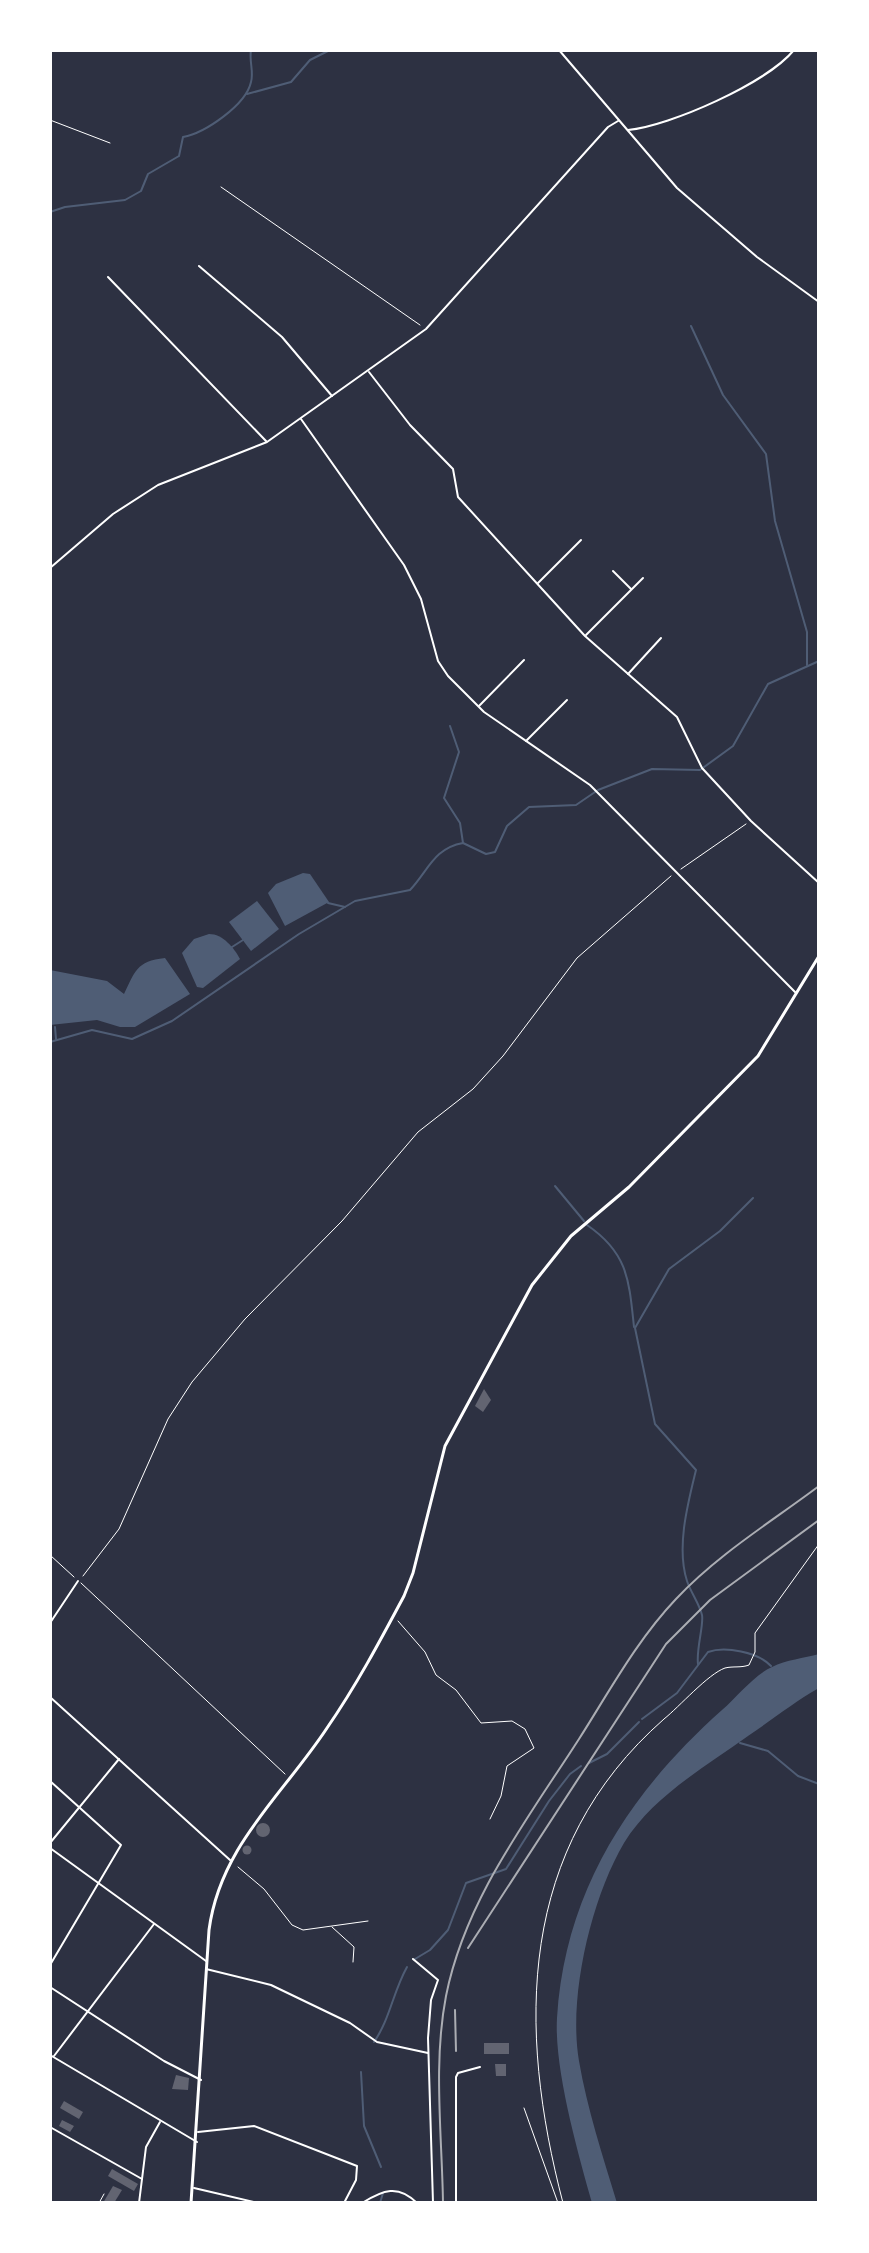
<svg xmlns="http://www.w3.org/2000/svg" width="869" height="2253" font-family="Quicksand,sans-serif">
	<style>
		.water { fill: #4f5d75 }
		.lines { fill: none; stroke-linecap: round; stroke-linejoin: round }
		.stream { stroke: #4f5d75; stroke-width: 2 }
		.building { fill: #626471 }
		.path { stroke: #fff; stroke-width: 1 }
		.service { stroke: #fff; stroke-width: 1 }
		.minor { stroke: #fff; stroke-width: 2 }
		.secondary { stroke: #fff; stroke-width: 3 }
		.rail { stroke: #abadb3; stroke-width: 2 }
	</style>
	<rect width="100%" height="100%" fill="#2d3142"/>
	<!-- water -->
	<g class="water">
		<polygon points="303,873 310,874 329,902 285,926 268,893 276,884"/>
		<polygon points="257,901 279,929 251,951 229,922"/>
		<path d="M209,934C223,934 234,948 240,959L203,988L197,987L182,953L194,939Z"/>
		<path d="M165,958L190,994L135,1027H120L97,1020L50,1025V970L107,981L124,994C135,972 136,961 165,958Z"/>
		<path d="M819,1654V1688C794,1702 772,1720 748,1736C705,1767 652,1797 624,1843C591,1899 568,1997 579,2061C587,2108 603,2157 617,2203H592C578,2153 554,2069 557,2018C565,1891 629,1793 722,1710C737,1697 754,1675 772,1667C786,1660 804,1658 819,1654Z"/>
	</g>
	<g class="lines">
		<!-- stream -->
		<g class="stream">
			<polyline points="247,94 291,82 310,60 330,50"/>
			<path d="M50,212L65,207L125,200L141,191L148,174L179,156L183,137C205,133 246,105 251,82C254,72 249,61 251,50"/>
			<polyline points="691,326 723,395 766,454 775,521 807,632 807,665"/>
			<polyline points="450,726 459,752 444,798 460,823 463,843"/>
			<polyline points="328,903 345,907"/>
			<polyline points="232,947 243,940"/>
			<polyline points="55,1027 56,1039"/>
			<path d="M50,1042L92,1030L132,1039L172,1021L299,934L355,901L410,890C428,871 434,848 463,843L486,854L495,852L507,826L529,807L576,805L598,790L652,769L700,770L733,746L768,684L819,661"/>
			<polyline points="555,1186 584,1221"/>
			<path d="M587,1225C628,1253 629,1280 634,1327"/>
			<path d="M698,1664C696,1649 704,1625 702,1615C699,1603 691,1593 687,1581C676,1547 688,1503 696,1470L655,1424L635,1328L669,1269L720,1231L753,1198"/>
			<path d="M642,1719L677,1693L708,1652C725,1646 758,1652 771,1666"/>
			<polyline points="740,1743 768,1751 798,1776 819,1784"/>
			<polyline points="589,1763 607,1754 639,1722"/>
			<polyline points="415,1959 430,1950 448,1930 466,1883 506,1869 549,1801 570,1774 581,1766"/>
			<path d="M374,2042C390,2019 393,1992 407,1967"/>
			<polyline points="361,2072 364,2126 381,2167"/>
			<polyline points="380,2203 383,2193"/>
		</g>
	</g>
	<!-- building -->
	<g class="building">
		<polygon points="484,1389 491,1400 483,1412 475,1406"/>
		<circle cx="263" cy="1830" r="7"/>
		<circle cx="247" cy="1850" r="4.5"/>
		<rect x="484" y="2043" width="25" height="11"/>
		<polygon points="495,2064 506,2064 506,2076 496,2076"/>
		<polygon points="176,2075 189,2078 188,2090 172,2089"/>
		<polygon points="64,2101 83,2112 79,2119 60,2108"/>
		<polygon points="62,2120 74,2126 70,2132 59,2126"/>
		<polygon points="112,2169 138,2184 134,2191 108,2176"/>
		<polygon points="113,2186 122,2190 114,2203 103,2203"/>
	</g>
	<g class="lines">
		<!-- path -->
		<g class="path">
			<polyline points="50,120 110,143"/>
			<polyline points="221,187 420,325"/>
			<polyline points="681,869 746,824"/>
			<polyline points="50,1555 74,1577"/>
			<polyline points="83,1576 119,1529 168,1419 192,1382 245,1319 342,1221 418,1132 473,1089 503,1056 577,958 671,876"/>
			<polyline points="81,1583 285,1774"/>
			<polyline points="398,1621 425,1652 436,1675 456,1690 481,1723 512,1721 525,1729 534,1748 507,1766 501,1796 490,1819"/>
			<polyline points="238,1867 264,1889 292,1925 303,1930 368,1921"/>
			<polyline points="332,1927 354,1947 353,1962"/>
			<polyline points="524,2108 558,2203"/>
			<path d="M563,2203C517,2027 517,1848 664,1719C679,1707 708,1674 725,1668C733,1666 741,1668 749,1665L755,1652V1633L819,1544"/>
		</g>
		<!-- service -->
		<polyline class="service" points="99,2203 104,2194"/>
		<!-- minor -->
		<g class="minor">
			<polyline points="559,50 677,188 757,257 819,302"/>
			<path d="M628,130C670,126 767,83 794,50"/>
			<polyline points="199,266 282,337 332,396"/>
			<polyline points="108,277 266,441"/>
			<polyline points="369,372 410,425 453,469 458,497 585,636 677,717 702,768 751,821 819,883"/>
			<polyline points="301,419 404,565 421,599 438,661 448,676 484,712 590,785 795,992"/>
			<polyline points="50,568 113,514 158,485 267,442 426,329 608,127 618,121"/>
			<polyline points="613,571 631,589"/>
			<polyline points="538,583 581,540"/>
			<polyline points="586,635 643,578"/>
			<polyline points="628,674 661,638"/>
			<polyline points="479,706 524,660"/>
			<polyline points="526,741 567,700"/>
			<polyline points="50,1623 78,1581"/>
			<polyline points="50,1697 230,1860"/>
			<polyline points="50,1781 121,1845 50,1965"/>
			<polyline points="50,1843 119,1759"/>
			<polyline points="50,1848 206,1961"/>
			<polyline points="413,1959 438,1980 431,2000 428,2038 433,2203"/>
			<polyline points="206,1969 271,1985 350,2023 377,2042 428,2053"/>
			<polyline points="50,1987 164,2061 201,2080"/>
			<polyline points="50,2055 197,2142"/>
			<polyline points="54,2056 154,1924"/>
			<polyline points="50,2127 142,2179"/>
			<polyline points="198,2132 254,2126 357,2166 356,2180 344,2203"/>
			<polyline points="194,2188 258,2203"/>
			<polyline points="139,2203 146,2147 160,2122"/>
			<path d="M362,2203C383,2190 398,2184 417,2203"/>
			<polyline points="456,2203 456,2077 458,2073 480,2067"/>
		</g>
		<!-- secondary -->
		<path class="secondary" d="M191,2203L209,1930C220,1846 283,1795 327,1728C356,1686 380,1641 404,1596L413,1573L445,1446L532,1285L571,1236L629,1187L758,1056L819,956"/>
		<!-- rail -->
		<g class="rail">
			<polyline points="468,1948 666,1644 710,1600 819,1520"/>
			<polyline points="455,2010 456,2051"/>
			<path d="M443,2203C442,2135 433,2063 446,1996C465,1900 527,1820 579,1739C609,1692 637,1640 676,1599C717,1555 771,1522 819,1486"/>
		</g>
	</g>
	<!-- border -->
	<rect width="869" height="2253" fill="none" stroke="#ffffff" stroke-width="104"/>
</svg>
